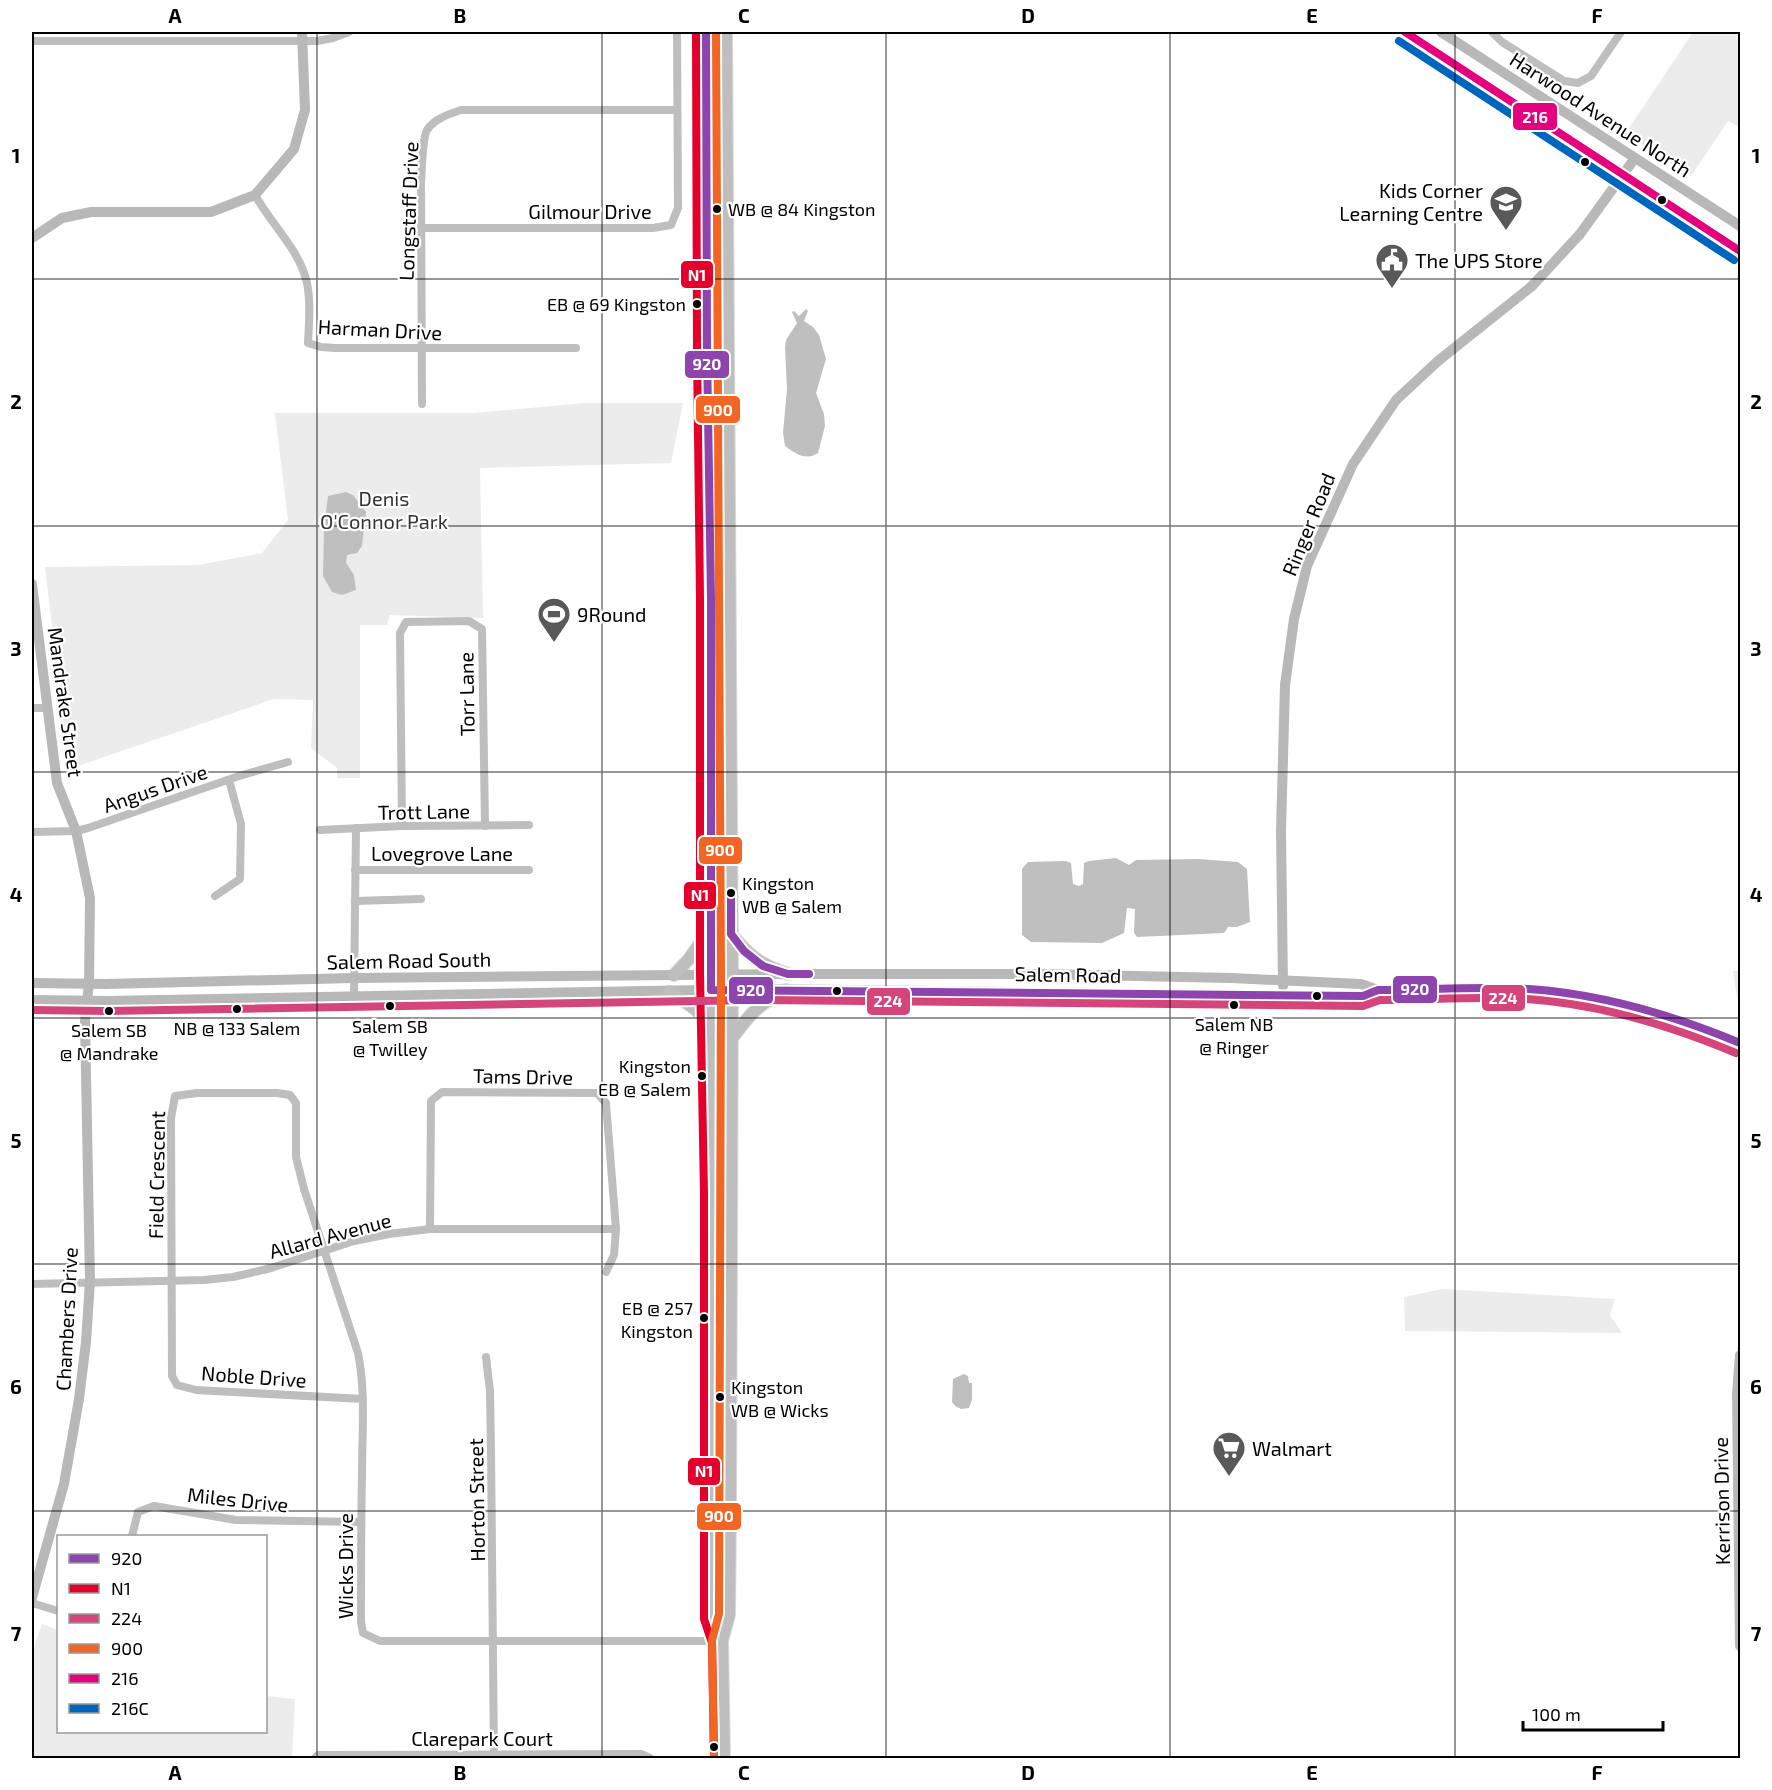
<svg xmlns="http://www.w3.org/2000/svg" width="1772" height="1790" font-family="'Exo 2',sans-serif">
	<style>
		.green { fill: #ececec }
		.water { fill: #bfbfbf }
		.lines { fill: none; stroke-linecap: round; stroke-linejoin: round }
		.primary-casing { stroke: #dbdbdb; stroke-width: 14 }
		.street { stroke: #bebebe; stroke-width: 8 }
		.secondary { stroke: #b8b8b8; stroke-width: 10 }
		.primary { stroke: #bebebe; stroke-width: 12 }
		.bus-1-casing { stroke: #fff; stroke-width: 12 }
		.bus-2-casing { stroke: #fff; stroke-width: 12 }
		.bus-3-casing { stroke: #fff; stroke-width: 12 }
		.bus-4-casing { stroke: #fff; stroke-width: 12 }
		.bus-5-casing { stroke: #fff; stroke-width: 12 }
		.bus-6-casing { stroke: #fff; stroke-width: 12 }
		.bus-1 { stroke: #8e44ad; stroke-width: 8 }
		.bus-2 { stroke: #e4002b; stroke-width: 8 }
		.bus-3 { stroke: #d4457c; stroke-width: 8 }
		.bus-4 { stroke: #f26522; stroke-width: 8 }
		.bus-5 { stroke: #e5007d; stroke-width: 8 }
		.bus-6 { stroke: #0065bd; stroke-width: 8 }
		.grid { fill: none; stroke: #000; stroke-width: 1.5; stroke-opacity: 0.55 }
		.bus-dot { fill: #000; stroke: #fff; stroke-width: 2 }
		.labels { text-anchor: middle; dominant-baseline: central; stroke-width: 4.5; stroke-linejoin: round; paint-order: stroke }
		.bus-label { font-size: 18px; fill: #000; stroke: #fff }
		.street-label { font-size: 20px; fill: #000; stroke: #fff }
		.poi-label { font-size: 20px; fill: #000; stroke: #fff; text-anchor: start }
		.park-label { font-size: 20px; fill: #333; stroke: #fff }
		.line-badge { stroke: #fff; stroke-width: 2 }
		.badge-label { font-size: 16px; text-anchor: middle; font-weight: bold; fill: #fff }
		.neatline { fill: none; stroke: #000; stroke-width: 2 }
		.grid-label { font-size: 20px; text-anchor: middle; font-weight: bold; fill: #000 }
	</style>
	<rect width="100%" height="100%" fill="#fff"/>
	<!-- green -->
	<g class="green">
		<polygon points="1693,32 1740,32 1740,127 1728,121 1691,176 1688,174 1686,176 1675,169 1676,167 1625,134"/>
		<polygon points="586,403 683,403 671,463 480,468 483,618 390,615 387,625 360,625 360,778 337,778 337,768 311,748 313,700 274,699 69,769 45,567 198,565 262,553 288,520 275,413 474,413"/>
		<polygon points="1733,971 1740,971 1740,1007 1738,1004"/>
		<polygon points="1442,1289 1615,1299 1610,1315 1622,1333 1405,1331 1404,1297"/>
		<polygon points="42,1624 58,1630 58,1732 266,1732 266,1696 295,1699 292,1758 32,1758 32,1652"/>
	</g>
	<!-- water -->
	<g class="water">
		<path d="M806,309L808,311L804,321L813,327L819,335L826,359L816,393L824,414L825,426L818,453C806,461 796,454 785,446L783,433L787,389L785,348L786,340L797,323L792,312L794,311L799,316Z"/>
		<polygon points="346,492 353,495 366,512 362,546 357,553 347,555 346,563 354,575 356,590 342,595 332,592 323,576 324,528 328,496"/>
		<polygon points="1116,858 1129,865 1136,860 1198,859 1238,862 1247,869 1250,922 1237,927 1228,927 1224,933 1137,937 1134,933 1135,909 1127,908 1124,933 1102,943 1031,942 1022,935 1022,869 1028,862 1065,861 1071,863 1073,884 1079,886 1083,884 1084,863 1089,861"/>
		<polygon points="964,1374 968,1376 969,1383 972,1383 972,1400 969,1408 961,1409 955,1406 952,1402 953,1379"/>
	</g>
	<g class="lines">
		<defs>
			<g id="primary">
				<polyline points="706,32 707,351 711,598 710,974 714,1194 714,1619 722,1641"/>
				<path d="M731,934C749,956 761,965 788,974"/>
				<polyline points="674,975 689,959 711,928"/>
				<path d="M669,992C685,1002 701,1009 709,1028"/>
				<path d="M730,1041C749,1015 757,1005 786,990"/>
				<polyline points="724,1758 722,1641 729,1615 730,1511 732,975 726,32"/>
			</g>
		</defs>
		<!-- primary casing -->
		<use href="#primary" class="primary-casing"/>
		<!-- street -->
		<g class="street">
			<polyline points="1492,32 1502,42 1564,81 1578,83 1591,76 1621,32"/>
			<polyline points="32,41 317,41 333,38 349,32"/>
			<path d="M255,195C271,224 300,250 307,283C311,302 309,324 308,343L321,347L335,348H576"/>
			<polyline points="423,228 653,228 671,225 678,208 677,32"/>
			<path d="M422,404L421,183C422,172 422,139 427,130C434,119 449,114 461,110H676"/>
			<polyline points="32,708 48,708"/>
			<polyline points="402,826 400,633 406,622 469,621 482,629 485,826"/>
			<polyline points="320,830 402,826 529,825"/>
			<polyline points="32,832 76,831 88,828 239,776 288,762"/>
			<polyline points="355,870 529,870"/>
			<polyline points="215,896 240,879 241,824 229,780"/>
			<polyline points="355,901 421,899"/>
			<polyline points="354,996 356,828"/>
			<polyline points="430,1229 431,1101 442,1092 597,1093 606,1103 616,1229 614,1255 606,1272"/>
			<polyline points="32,1284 204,1280 233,1277 271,1268 354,1241 389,1234 430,1229 616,1229"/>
			<polyline points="486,1357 490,1391 491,1451 494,1758"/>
			<path d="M363,1399L196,1390L177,1385L172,1376L171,1118L175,1096L197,1093H277L290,1095L296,1103V1157L304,1189L358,1353C366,1393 362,1433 362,1474C361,1523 361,1573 361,1622L363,1633L380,1641H722"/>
			<polyline points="132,1536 138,1512 154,1506 236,1520 361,1522"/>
			<polyline points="32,1603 58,1611"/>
			<polyline points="315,1758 318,1755 641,1754 650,1758"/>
		</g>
		<!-- secondary -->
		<g class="secondary">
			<polyline points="1405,32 1740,251"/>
			<polyline points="1441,32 1740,226"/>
			<polyline points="32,238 62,218 91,212 211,212 255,195 294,149 305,110 302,32"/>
			<polyline points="32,584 57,783 76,831 90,898 89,983 85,1021 90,1281 86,1342 79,1399 64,1484 32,1598"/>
			<path d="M32,983L106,984L354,978L788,974H1038L1231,978L1361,984L1378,990C1428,990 1479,986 1529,989C1601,994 1675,1014 1740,1043"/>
			<polyline points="1283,986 1281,831 1285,685 1294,619 1307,566 1353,464 1396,400 1438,361 1532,286 1580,234 1635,158"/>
			<polyline points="32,1000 107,1001 757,989 1363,996 1378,990"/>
			<polyline points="1740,1355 1737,1394 1740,1646"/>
		</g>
		<!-- primary -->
		<use href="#primary" class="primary"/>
		<defs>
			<g id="bus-1">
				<path d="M706,32L707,351L711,598V990L1363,996L1378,990C1428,990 1479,986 1529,989C1602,994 1673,1015 1740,1043"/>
				<polyline points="731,893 731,934 744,951 763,966 788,974 809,974"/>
			</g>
			<polyline id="bus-2" points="696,32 697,351 700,598 700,974 704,1194 704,1619 712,1643 714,1758"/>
			<path id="bus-3" d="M32,1010L107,1011L757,1000L1363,1006L1380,1000C1429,1000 1478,996 1527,999C1600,1004 1669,1025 1736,1053"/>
			<polyline id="bus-4" points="714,1758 712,1640 719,1614 721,975 716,32"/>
			<polyline id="bus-5" points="1405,32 1740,251"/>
			<polyline id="bus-6" points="1399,41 1734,260"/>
		</defs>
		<!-- bus-1 casing -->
		<use href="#bus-1" class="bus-1-casing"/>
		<!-- bus-2 casing -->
		<use href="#bus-2" class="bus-2-casing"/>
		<!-- bus-3 casing -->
		<use href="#bus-3" class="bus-3-casing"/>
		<!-- bus-4 casing -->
		<use href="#bus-4" class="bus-4-casing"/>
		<!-- bus-5 casing -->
		<use href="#bus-5" class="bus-5-casing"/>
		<!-- bus-6 casing -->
		<use href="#bus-6" class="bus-6-casing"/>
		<!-- bus-1 -->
		<use href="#bus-1" class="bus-1"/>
		<!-- bus-2 -->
		<use href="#bus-2" class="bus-2"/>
		<!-- bus-3 -->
		<use href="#bus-3" class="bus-3"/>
		<!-- bus-4 -->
		<use href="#bus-4" class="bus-4"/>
		<!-- bus-5 -->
		<use href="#bus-5" class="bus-5"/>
		<!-- bus-6 -->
		<use href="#bus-6" class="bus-6"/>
	</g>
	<!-- grid -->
	<path class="grid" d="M317,32V1758M602,32V1758M886,32V1758M1170,32V1758M1455,32V1758M32,279H1740M32,526H1740M32,772H1740M32,1018H1740M32,1264H1740M32,1511H1740"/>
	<!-- icons -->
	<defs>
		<symbol id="school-pin" viewBox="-11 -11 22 30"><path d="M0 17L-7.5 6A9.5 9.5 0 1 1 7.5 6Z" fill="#595959" stroke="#fff"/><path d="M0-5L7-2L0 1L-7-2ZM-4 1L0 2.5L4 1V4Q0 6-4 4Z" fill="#fff"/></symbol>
		<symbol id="civic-pin" viewBox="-11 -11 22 30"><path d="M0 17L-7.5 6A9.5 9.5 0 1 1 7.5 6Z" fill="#595959" stroke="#fff"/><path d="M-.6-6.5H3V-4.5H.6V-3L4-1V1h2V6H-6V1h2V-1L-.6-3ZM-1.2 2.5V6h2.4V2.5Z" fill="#fff"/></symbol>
		<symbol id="stadium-pin" viewBox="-11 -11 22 30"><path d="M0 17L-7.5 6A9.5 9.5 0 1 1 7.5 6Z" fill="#595959" stroke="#fff"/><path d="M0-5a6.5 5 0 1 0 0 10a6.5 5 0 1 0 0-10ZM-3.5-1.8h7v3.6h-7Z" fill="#fff"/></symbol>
		<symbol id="supermarket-pin" viewBox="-11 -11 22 30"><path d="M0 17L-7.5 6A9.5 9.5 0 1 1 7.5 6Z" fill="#595959" stroke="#fff"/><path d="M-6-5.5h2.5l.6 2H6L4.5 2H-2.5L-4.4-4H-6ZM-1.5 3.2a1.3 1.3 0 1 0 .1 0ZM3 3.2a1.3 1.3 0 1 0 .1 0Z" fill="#fff"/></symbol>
	</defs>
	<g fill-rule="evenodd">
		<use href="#school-pin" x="1487" y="183" width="38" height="52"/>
		<use href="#civic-pin" x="1373" y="241" width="38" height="52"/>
		<use href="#stadium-pin" x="535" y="595" width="38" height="52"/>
		<use href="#supermarket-pin" x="1210" y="1429" width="38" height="52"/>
	</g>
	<!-- markers -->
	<g class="bus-dot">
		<circle cx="1585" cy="162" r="5"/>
		<circle cx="1662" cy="200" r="5"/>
		<circle cx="717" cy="209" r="5"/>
		<circle cx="697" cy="304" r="5"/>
		<circle cx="731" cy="893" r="5"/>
		<circle cx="837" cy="991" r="5"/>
		<circle cx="1317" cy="996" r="5"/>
		<circle cx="1234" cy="1005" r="5"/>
		<circle cx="390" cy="1006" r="5"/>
		<circle cx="237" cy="1009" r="5"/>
		<circle cx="109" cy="1011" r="5"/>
		<circle cx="702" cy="1076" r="5"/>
		<circle cx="704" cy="1318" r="5"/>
		<circle cx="720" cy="1397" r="5"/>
		<circle cx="714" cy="1747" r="5"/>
	</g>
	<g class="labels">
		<!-- bus labels -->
		<g class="bus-label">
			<text x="728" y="209" text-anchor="start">WB @ 84 Kingston</text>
			<text x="686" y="304" text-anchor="end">EB @ 69 Kingston</text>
			<text x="742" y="883" text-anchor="start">Kingston<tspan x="742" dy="23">WB @ Salem</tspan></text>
			<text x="1234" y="1024">Salem NB<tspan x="1234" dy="23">@ Ringer</tspan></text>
			<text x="390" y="1026">Salem SB<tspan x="390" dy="23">@ Twilley</tspan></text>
			<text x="237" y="1028">NB @ 133 Salem</text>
			<text x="109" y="1030">Salem SB<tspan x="109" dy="23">@ Mandrake</tspan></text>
			<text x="691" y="1066" text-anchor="end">Kingston<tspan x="691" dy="23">EB @ Salem</tspan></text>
			<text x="693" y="1308" text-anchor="end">EB @ 257<tspan x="693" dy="23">Kingston</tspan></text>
			<text x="731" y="1387" text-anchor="start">Kingston<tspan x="731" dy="23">WB @ Wicks</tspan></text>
		</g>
		<!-- street labels -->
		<g class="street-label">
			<text transform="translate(1601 114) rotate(33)">Harwood Avenue North</text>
			<text transform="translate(408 211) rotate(-88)">Longstaff Drive</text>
			<text x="590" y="211">Gilmour Drive</text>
			<text transform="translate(380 329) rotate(3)">Harman Drive</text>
			<text transform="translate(1308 524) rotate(-68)">Ringer Road</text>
			<text transform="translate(466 694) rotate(-91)">Torr Lane</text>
			<text transform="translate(66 702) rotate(82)">Mandrake Street</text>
			<text transform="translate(155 788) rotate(-19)">Angus Drive</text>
			<text transform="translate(424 811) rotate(-1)">Trott Lane</text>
			<text x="442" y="853">Lovegrove Lane</text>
			<text transform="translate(409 960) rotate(-1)">Salem Road South</text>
			<text transform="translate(1068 974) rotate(1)">Salem Road</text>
			<text transform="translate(523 1076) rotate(1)">Tams Drive</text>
			<text transform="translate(156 1175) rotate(-89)">Field Crescent</text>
			<text transform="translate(330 1235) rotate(-15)">Allard Avenue</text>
			<text transform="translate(66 1319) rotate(-87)">Chambers Drive</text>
			<text transform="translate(254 1376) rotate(4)">Noble Drive</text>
			<text transform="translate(238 1499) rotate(6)">Miles Drive</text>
			<text transform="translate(476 1500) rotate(-91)">Horton Street</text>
			<text transform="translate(1721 1501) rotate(-91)">Kerrison Drive</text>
			<text transform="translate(345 1566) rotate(-90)">Wicks Drive</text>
			<text x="482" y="1738">Clarepark Court</text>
		</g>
		<!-- poi labels -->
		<g class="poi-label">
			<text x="1483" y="190" text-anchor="end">Kids Corner<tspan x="1483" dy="23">Learning Centre</tspan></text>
			<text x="1415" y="260">The UPS Store</text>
			<text x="577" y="614">9Round</text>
			<text x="1252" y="1448">Walmart</text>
		</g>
		<!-- park labels -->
		<g class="park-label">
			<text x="384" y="498">Denis<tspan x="384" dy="23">O'Connor Park</tspan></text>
		</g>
	</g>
	<g class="line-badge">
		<rect x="1512" y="102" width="46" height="29" rx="6" fill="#e5007d"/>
		<rect x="680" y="260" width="34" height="29" rx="6" fill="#e4002b"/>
		<rect x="684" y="350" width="46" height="29" rx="6" fill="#8e44ad"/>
		<rect x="695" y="395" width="46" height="29" rx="6" fill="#f26522"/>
		<rect x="698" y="836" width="45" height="29" rx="6" fill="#f26522"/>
		<rect x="683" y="881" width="34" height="29" rx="6" fill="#e4002b"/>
		<rect x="1392" y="975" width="46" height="29" rx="6" fill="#8e44ad"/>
		<rect x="728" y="976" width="46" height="29" rx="6" fill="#8e44ad"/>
		<rect x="1481" y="984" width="45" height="28" rx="6" fill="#d4457c"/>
		<rect x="866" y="987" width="45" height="29" rx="6" fill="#d4457c"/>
		<rect x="687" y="1457" width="34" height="29" rx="6" fill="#e4002b"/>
		<rect x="696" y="1502" width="46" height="29" rx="6" fill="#f26522"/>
	</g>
	<g class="badge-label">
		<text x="1535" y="123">216</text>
		<text x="697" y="281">N1</text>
		<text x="707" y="370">920</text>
		<text x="718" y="416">900</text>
		<text x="720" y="856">900</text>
		<text x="700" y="901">N1</text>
		<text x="1415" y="995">920</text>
		<text x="751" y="996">920</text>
		<text x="1503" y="1004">224</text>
		<text x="888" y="1007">224</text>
		<text x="704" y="1477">N1</text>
		<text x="719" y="1522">900</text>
	</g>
	<!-- border -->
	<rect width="1772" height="1790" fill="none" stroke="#ffffff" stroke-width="66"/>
	<!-- legend -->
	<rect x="57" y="1535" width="210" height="198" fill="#ffffff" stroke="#999999" stroke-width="1.5"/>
	<rect x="69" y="1554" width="30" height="9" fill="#8e44ad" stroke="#999999" stroke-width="1.5"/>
	<text x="111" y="1565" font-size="18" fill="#000000">920</text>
	<rect x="69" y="1584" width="30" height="9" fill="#e4002b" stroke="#999999" stroke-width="1.5"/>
	<text x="111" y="1595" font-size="18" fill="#000000">N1</text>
	<rect x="69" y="1614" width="30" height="9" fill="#d4457c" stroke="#999999" stroke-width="1.5"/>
	<text x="111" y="1625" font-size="18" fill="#000000">224</text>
	<rect x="69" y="1644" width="30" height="9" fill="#f26522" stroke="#999999" stroke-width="1.5"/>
	<text x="111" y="1655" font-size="18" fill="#000000">900</text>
	<rect x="69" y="1674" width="30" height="9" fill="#e5007d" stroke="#999999" stroke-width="1.5"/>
	<text x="111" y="1685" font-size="18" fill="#000000">216</text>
	<rect x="69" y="1704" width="30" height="9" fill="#0065bd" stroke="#999999" stroke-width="1.5"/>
	<text x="111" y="1715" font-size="18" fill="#000000">216C</text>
	<!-- scale -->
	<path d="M1523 1721v9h140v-9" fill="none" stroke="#000000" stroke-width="3"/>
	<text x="1532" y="1721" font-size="18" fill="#000000" stroke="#ffffff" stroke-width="4.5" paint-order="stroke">100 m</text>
	<rect x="33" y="33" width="1706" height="1724" class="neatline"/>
	<g class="grid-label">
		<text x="175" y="23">A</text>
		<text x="460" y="23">B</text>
		<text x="744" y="23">C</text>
		<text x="1028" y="23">D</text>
		<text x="1312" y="23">E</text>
		<text x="1597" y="23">F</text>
		<text x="16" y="163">1</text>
		<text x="1756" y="163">1</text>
		<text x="16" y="409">2</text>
		<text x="1756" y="409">2</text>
		<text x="16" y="656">3</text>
		<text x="1756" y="656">3</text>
		<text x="16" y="902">4</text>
		<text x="1756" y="902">4</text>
		<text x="16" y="1148">5</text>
		<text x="1756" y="1148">5</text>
		<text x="16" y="1394">6</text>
		<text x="1756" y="1394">6</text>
		<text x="16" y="1641">7</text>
		<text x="1756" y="1641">7</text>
		<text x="175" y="1780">A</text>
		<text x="460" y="1780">B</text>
		<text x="744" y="1780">C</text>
		<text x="1028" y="1780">D</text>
		<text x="1312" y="1780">E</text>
		<text x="1597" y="1780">F</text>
	</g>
</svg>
